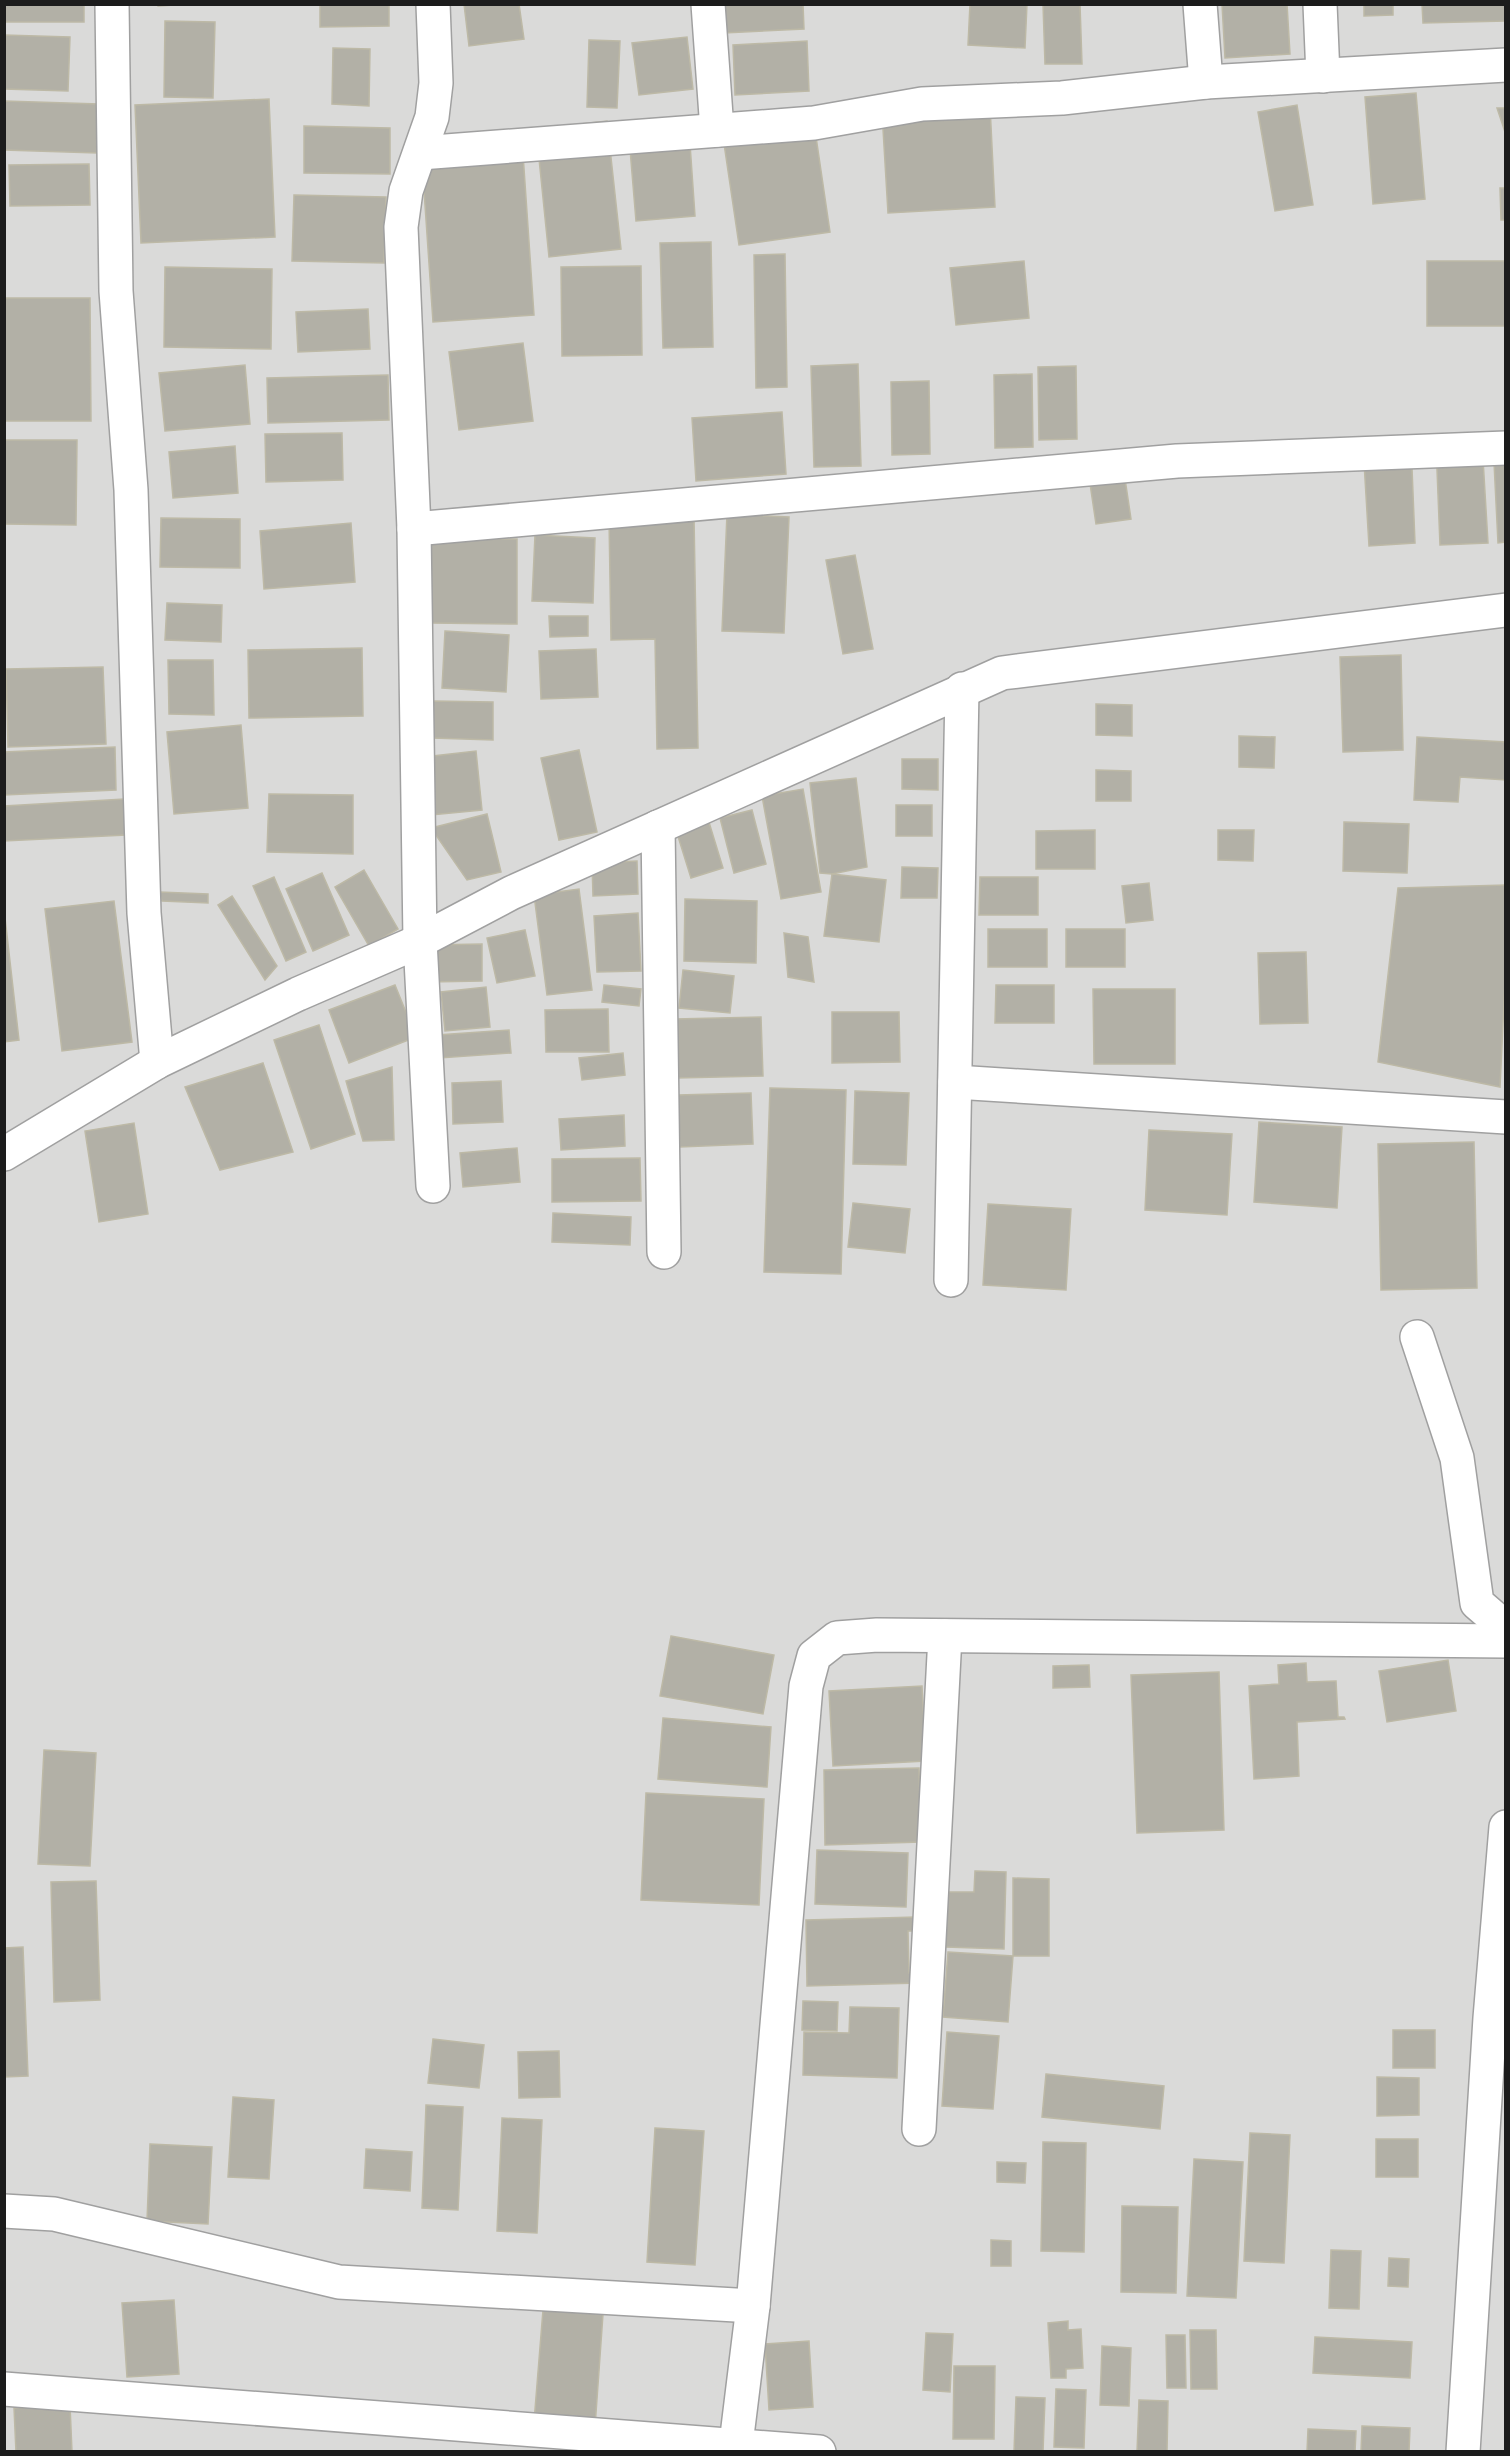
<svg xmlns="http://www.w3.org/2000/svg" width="1510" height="2456" font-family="Karla,sans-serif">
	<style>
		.residential { fill: #dadad9 }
		.building { fill: #b2b0a6; stroke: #bdb9a6; stroke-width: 1.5 }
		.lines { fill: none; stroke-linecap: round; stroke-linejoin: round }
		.street-casing { stroke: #a0a0a0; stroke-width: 36 }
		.street { stroke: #fff; stroke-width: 33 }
	</style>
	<rect width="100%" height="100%" fill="#ecede3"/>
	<!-- residential -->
	<rect class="residential" x="5" y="5" width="1500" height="2446"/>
	<!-- building -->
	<g class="building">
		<rect x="4" y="4" width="80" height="18"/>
		<polygon points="157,4 193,4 158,6"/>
		<polygon points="320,4 389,4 389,26 320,27"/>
		<polygon points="464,4 519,4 524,39 469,46"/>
		<polygon points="723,4 803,4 804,29 724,33"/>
		<polygon points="970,4 1027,4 1025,48 968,45"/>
		<polygon points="1043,4 1080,4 1082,64 1045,64"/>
		<polygon points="1222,4 1287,4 1290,54 1225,58"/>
		<polygon points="1364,4 1393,4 1393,15 1364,16"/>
		<polygon points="1422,4 1506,4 1506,21 1423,23"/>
		<polygon points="165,21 215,22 213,98 164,97"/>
		<polygon points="4,35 70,37 68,91 4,89"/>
		<polygon points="687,37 693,89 639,95 632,43"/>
		<polygon points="589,40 620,41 617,108 587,107"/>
		<polygon points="807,41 809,91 735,95 733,45"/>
		<polygon points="333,48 370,49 369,106 332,104"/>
		<polygon points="1416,93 1425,199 1373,204 1365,97"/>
		<polygon points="269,99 275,237 141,243 135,105"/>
		<polygon points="4,101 99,104 97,153 4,150"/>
		<polygon points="1297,105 1313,205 1275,211 1258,112"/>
		<polygon points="990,106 995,207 888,213 882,112"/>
		<polygon points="1497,108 1506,108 1506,135"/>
		<polygon points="607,121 621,249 549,257 536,129"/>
		<polygon points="814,123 830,232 739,245 723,137"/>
		<polygon points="304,126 390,128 390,174 304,173"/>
		<polygon points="690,144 695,216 636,221 630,149"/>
		<polygon points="523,154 534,315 433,322 422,161"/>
		<polygon points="89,164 90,205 10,206 9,165"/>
		<polygon points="1500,188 1506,188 1506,220 1501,220"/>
		<polygon points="294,195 386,197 384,263 292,261"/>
		<polygon points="711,242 713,347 663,348 660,243"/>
		<polygon points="785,254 787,387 756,388 754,255"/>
		<polygon points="1024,261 1029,318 956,325 950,268"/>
		<rect x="1427" y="261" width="79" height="65"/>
		<polygon points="641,266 642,355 562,356 561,267"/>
		<polygon points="165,267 272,269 271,349 164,347"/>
		<polygon points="4,298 90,298 91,421 4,421"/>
		<polygon points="368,309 370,349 298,352 296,312"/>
		<polygon points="523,343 533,421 459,430 449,352"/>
		<polygon points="858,364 861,466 814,467 811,366"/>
		<polygon points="245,365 250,424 165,431 159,373"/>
		<polygon points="1076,366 1077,439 1039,440 1038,367"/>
		<polygon points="1032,374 1033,447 995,448 994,375"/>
		<polygon points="388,375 389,420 268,423 267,378"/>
		<polygon points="929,381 930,454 892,455 891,382"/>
		<polygon points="782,412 786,474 696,481 692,418"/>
		<polygon points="342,433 343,480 266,482 265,434"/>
		<polygon points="4,440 77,440 76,525 4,524"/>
		<polygon points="1506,441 1506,542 1498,543 1493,442"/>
		<polygon points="1482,442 1488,543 1440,545 1436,444"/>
		<polygon points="1411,443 1415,543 1369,546 1363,445"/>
		<polygon points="235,446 238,493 173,498 169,452"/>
		<polygon points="1124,472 1131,519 1096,524 1089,477"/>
		<polygon points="727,514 789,517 784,633 722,631"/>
		<polygon points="694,517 698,748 657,749 655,639 611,640 609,518"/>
		<polygon points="161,518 240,519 240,568 160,567"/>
		<polygon points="351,523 355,582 264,589 260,531"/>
		<polygon points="535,535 595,538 593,603 532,601"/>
		<polygon points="431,538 517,539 517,624 430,623"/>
		<polygon points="855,555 873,649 843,654 826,560"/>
		<polygon points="167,603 222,605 221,642 165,640"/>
		<polygon points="549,616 588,616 588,636 550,637"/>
		<polygon points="445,631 509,635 506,692 442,688"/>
		<polygon points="362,648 363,716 249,718 248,650"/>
		<polygon points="596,649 598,697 541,699 539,651"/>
		<polygon points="1401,655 1403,750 1343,752 1340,657"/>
		<polygon points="168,660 213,660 214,715 169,714"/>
		<polygon points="103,667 106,744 8,747 6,669"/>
		<polygon points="433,701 493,702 493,740 432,738"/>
		<polygon points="1096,704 1132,705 1132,736 1096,735"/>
		<polygon points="241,725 248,808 174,814 167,732"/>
		<polygon points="1239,736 1275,737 1274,768 1239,767"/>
		<polygon points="1417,737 1506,742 1506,780 1460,777 1458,802 1414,800"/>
		<polygon points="115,747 116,790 4,795 4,752"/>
		<polygon points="579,750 597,832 559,840 541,758"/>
		<polygon points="476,751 482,810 431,815 424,757"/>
		<polygon points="902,759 938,759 938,790 902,789"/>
		<polygon points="1096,770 1131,771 1131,801 1096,801"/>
		<polygon points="856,778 867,867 832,874 820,873 810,783"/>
		<polygon points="803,789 821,892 781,899 762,796"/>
		<polygon points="269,794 353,795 353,854 267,852"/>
		<polygon points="124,799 126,835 4,841 4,806"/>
		<rect x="896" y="805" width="36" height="31"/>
		<polygon points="752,810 766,864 734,873 720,818"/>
		<polygon points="487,814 501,872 467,880 431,828"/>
		<polygon points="708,819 723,868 691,878 676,830"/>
		<polygon points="1344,822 1409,824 1407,873 1343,871"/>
		<polygon points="1095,830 1095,869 1036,869 1036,831"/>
		<polygon points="1218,830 1254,830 1253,861 1218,860"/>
		<polygon points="637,861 638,894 593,896 592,863"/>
		<polygon points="902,867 938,868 937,898 901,898"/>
		<polygon points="364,870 398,929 369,946 335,887"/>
		<polygon points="322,873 349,935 313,951 286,889"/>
		<polygon points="832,874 886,880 879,942 824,936"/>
		<polygon points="274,877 306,952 286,961 253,886"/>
		<polygon points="980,877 1038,877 1038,915 979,915"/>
		<polygon points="1149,883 1153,920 1126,923 1122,886"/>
		<polygon points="1506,885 1506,961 1500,1087 1378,1062 1398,888"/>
		<polygon points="579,889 592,990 547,995 534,895"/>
		<polygon points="159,892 208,894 208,903 162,901"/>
		<polygon points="232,896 277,966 265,980 218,905"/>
		<polygon points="685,899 757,901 756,963 684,961"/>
		<polygon points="114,901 132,1042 62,1051 45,909"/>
		<polygon points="4,909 19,1040 4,1042"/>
		<polygon points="638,913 641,971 597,972 594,916"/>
		<rect x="988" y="929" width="59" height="38"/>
		<rect x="1066" y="929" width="59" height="38"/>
		<polygon points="525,930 535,976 497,983 487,938"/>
		<polygon points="784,933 808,937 814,982 788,977"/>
		<polygon points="482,944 482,981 429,982 428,945"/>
		<polygon points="1306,952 1308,1023 1260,1024 1258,953"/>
		<polygon points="683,970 734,976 730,1013 679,1008"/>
		<polygon points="395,985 416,1037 349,1063 329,1010"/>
		<polygon points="604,985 641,989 639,1006 602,1002"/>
		<polygon points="996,985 1054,985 1054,1023 995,1023"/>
		<polygon points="486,987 490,1027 445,1031 441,992"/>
		<polygon points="1093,989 1175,989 1175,1064 1094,1064"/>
		<polygon points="608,1009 609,1052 546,1052 545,1010"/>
		<polygon points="832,1012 899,1012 900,1062 832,1063"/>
		<polygon points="761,1017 763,1076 677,1078 675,1019"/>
		<polygon points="319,1025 355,1134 311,1149 274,1040"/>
		<polygon points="509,1030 511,1053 439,1058 437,1035"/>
		<polygon points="623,1053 625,1075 582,1080 579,1058"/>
		<polygon points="263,1063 293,1152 220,1170 185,1087"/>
		<polygon points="392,1067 394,1140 363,1141 346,1081"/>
		<polygon points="501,1081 503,1122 453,1124 452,1083"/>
		<polygon points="770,1088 846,1090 841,1274 764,1272"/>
		<polygon points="855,1091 909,1093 906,1165 853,1164"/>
		<polygon points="751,1093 753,1144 680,1147 678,1095"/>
		<polygon points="624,1115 625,1146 561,1150 559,1119"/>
		<polygon points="1259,1122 1342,1127 1337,1208 1254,1202"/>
		<polygon points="134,1123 148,1214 99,1222 85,1131"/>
		<polygon points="1149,1130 1232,1134 1227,1215 1145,1210"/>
		<polygon points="1474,1142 1477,1288 1381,1290 1378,1144"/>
		<polygon points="517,1148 520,1182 463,1187 460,1153"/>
		<polygon points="640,1158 641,1201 552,1202 552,1159"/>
		<polygon points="853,1203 910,1209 905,1253 848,1247"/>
		<polygon points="988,1204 1071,1209 1066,1290 983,1285"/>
		<polygon points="553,1213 631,1217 630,1245 552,1242"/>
		<polygon points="671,1636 774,1655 763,1714 660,1696"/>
		<polygon points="1448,1660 1456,1711 1387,1722 1379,1671"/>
		<polygon points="1306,1663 1307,1682 1336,1681 1338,1717 1344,1717 1345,1719 1297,1722 1299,1776 1254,1779 1249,1686 1279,1684 1278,1665"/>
		<polygon points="1089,1665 1090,1687 1053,1688 1053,1666"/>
		<polygon points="1219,1672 1224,1830 1137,1833 1131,1675"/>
		<polygon points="922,1686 926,1761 833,1766 829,1691"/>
		<polygon points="663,1718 771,1727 767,1787 658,1779"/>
		<polygon points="44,1750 96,1753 90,1866 38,1864"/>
		<polygon points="919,1768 921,1842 825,1845 824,1770"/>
		<polygon points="646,1793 764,1799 759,1905 641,1900"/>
		<polygon points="817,1850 908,1853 906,1907 815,1904"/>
		<polygon points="975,1871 1006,1872 1004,1949 946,1947 947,1892 974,1892"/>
		<polygon points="1013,1878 1049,1879 1049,1956 1013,1956"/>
		<polygon points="96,1881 100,2000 54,2002 51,1882"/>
		<polygon points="916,1917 917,1931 908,1931 909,1973 918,1972 918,1983 807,1986 806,1920"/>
		<polygon points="23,1947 28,2076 4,2077 4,1948"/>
		<polygon points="948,1952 1013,1956 1008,2022 943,2017"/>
		<polygon points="803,2001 838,2002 837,2031 802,2030"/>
		<polygon points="850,2007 899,2008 897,2078 803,2075 804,2032 849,2033"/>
		<rect x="1393" y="2030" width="42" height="38"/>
		<polygon points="947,2032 999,2036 993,2109 942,2106"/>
		<polygon points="433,2039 484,2045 479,2088 428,2083"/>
		<polygon points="559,2051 560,2097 519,2098 518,2052"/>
		<polygon points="1046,2074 1164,2086 1160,2129 1042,2117"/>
		<polygon points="1377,2077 1419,2078 1419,2115 1377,2116"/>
		<polygon points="233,2097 274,2100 269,2179 228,2177"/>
		<polygon points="426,2105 463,2107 458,2210 422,2208"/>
		<polygon points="502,2118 542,2120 537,2233 497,2231"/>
		<polygon points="655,2128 704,2131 695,2265 647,2262"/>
		<polygon points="1250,2133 1290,2135 1284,2263 1244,2261"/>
		<rect x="1376" y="2139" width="42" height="38"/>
		<polygon points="1043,2142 1086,2143 1084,2252 1041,2251"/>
		<polygon points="150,2144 212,2147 208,2224 147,2221"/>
		<polygon points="366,2149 412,2152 410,2191 364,2188"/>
		<polygon points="1194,2159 1243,2162 1236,2298 1187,2296"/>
		<polygon points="997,2162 1026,2163 1025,2183 997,2182"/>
		<polygon points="1122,2206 1178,2207 1176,2293 1121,2292"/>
		<polygon points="991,2240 1011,2241 1011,2266 991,2266"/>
		<polygon points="1331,2250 1361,2251 1359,2309 1329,2308"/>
		<polygon points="1389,2258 1409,2259 1408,2287 1388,2286"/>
		<polygon points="174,2300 179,2374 127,2377 122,2303"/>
		<polygon points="543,2310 603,2314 595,2427 534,2422"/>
		<polygon points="1068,2321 1068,2330 1081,2329 1083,2368 1066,2369 1066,2378 1051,2378 1048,2323"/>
		<polygon points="1190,2330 1216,2330 1217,2389 1191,2389"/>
		<polygon points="926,2333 953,2334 950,2392 923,2390"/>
		<polygon points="1166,2335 1185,2335 1186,2388 1167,2388"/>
		<polygon points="1315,2337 1412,2342 1410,2378 1313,2373"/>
		<polygon points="809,2341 813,2407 769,2410 765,2344"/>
		<polygon points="1102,2346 1131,2348 1129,2406 1100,2405"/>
		<polygon points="954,2366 995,2366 994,2439 953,2439"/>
		<polygon points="1056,2389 1086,2390 1084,2448 1054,2447"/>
		<polygon points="1016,2397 1045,2398 1043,2452 1014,2452"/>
		<polygon points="1139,2400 1168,2401 1167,2452 1137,2452"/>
		<polygon points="70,2405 72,2452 16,2452 14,2408"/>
		<polygon points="1362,2426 1410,2428 1409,2452 1361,2452"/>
		<polygon points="1308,2429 1356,2431 1355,2452 1307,2452"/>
	</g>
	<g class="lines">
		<defs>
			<g id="street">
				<polyline points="112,4 116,291 131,490 144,913 157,1062"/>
				<polyline points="433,4 436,83 432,117 406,191 401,227 414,529 420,941 433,1186"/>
				<polyline points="708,4 717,130"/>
				<polyline points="1200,4 1206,82"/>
				<polyline points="1320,4 1323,76"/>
				<polyline points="420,153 814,123 922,104 1062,98 1206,82 1506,65"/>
				<polyline points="414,529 1177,461 1506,448"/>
				<polyline points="658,827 664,1252"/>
				<polyline points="955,1082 1506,1117"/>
				<polyline points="4,1154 157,1062 298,994 420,941 511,893 1002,673 1506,610"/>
				<polyline points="951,1280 962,689"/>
				<polyline points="1417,1337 1457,1458 1477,1603 1506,1628"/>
				<polyline points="919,2129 945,1636"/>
				<polyline points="4,2211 54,2214 339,2282 753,2306"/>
				<polyline points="4,2389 819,2452"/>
				<polyline points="735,2452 753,2306 806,1686 814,1656 837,1638 877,1635 1506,1641"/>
				<polyline points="1463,2452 1490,2018 1506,1827"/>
			</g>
		</defs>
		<!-- street casing -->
		<use href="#street" class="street-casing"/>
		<!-- street -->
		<use href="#street" class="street"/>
	</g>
	<!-- border -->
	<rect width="1510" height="2456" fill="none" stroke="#1c1c1c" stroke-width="12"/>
</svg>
